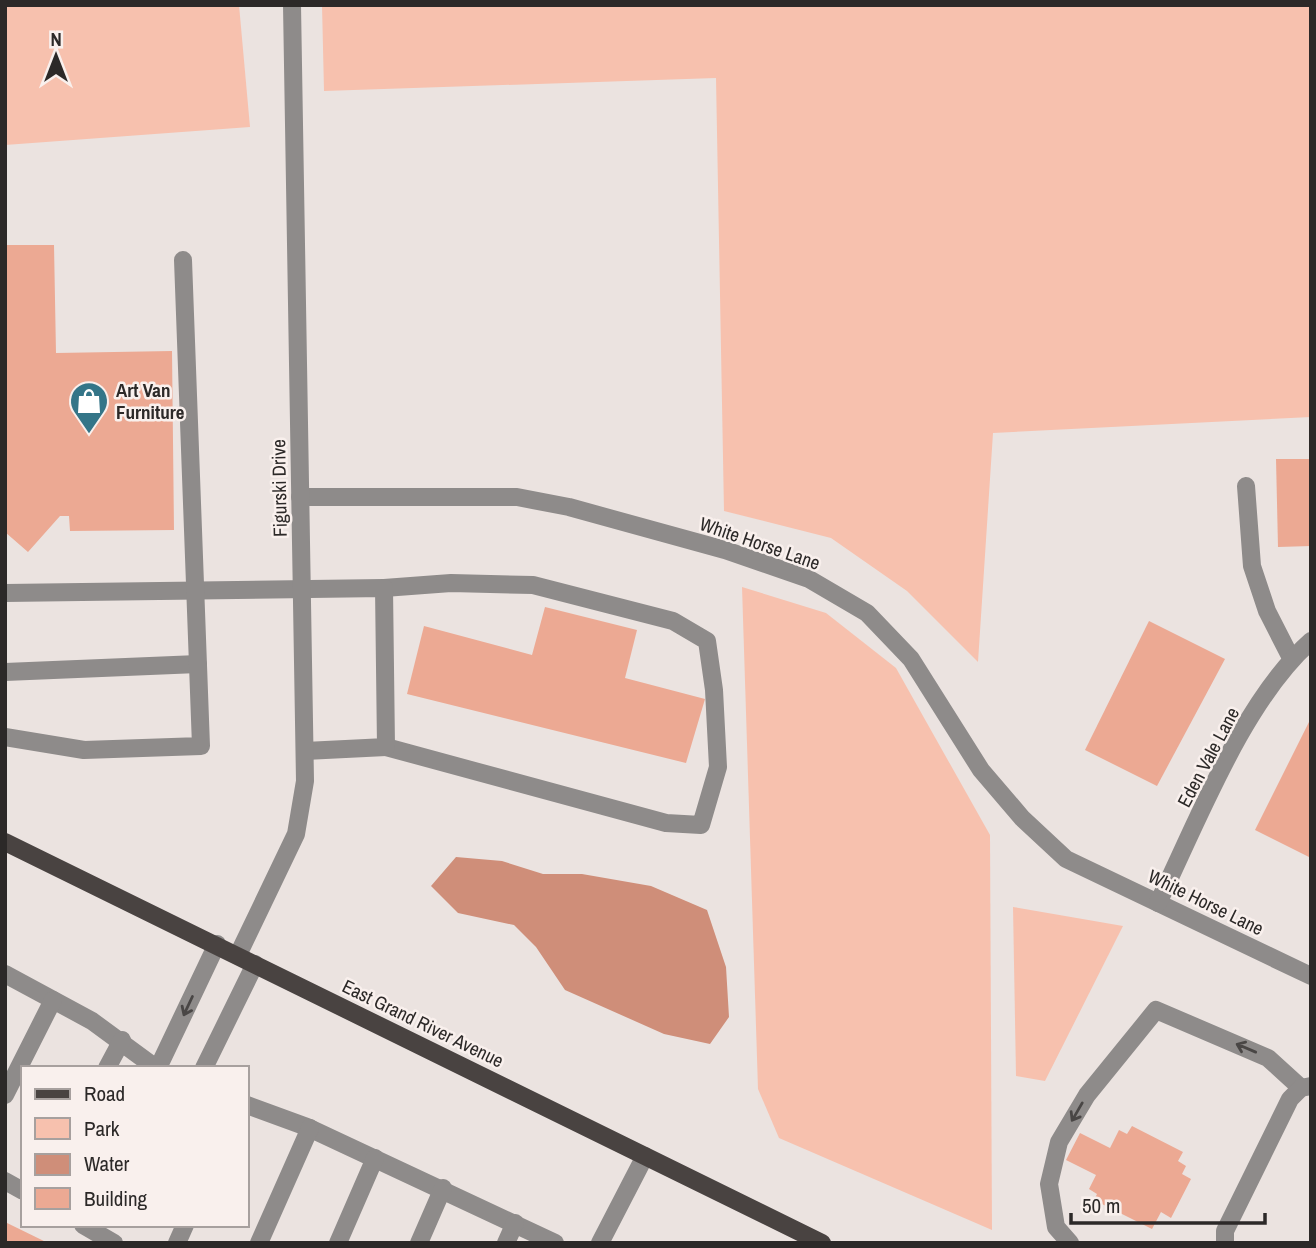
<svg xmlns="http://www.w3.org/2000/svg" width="1316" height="1248" font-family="'Archivo Narrow',sans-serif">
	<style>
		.green { fill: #f7c1ae }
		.water { fill: #cf8e79 }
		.building { fill: #eca993 }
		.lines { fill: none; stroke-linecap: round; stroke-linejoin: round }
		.minor { stroke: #8e8b8a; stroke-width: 18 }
		.major { stroke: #494341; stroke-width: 18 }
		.oneway { stroke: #494645 }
		.labels { text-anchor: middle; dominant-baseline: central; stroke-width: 5; stroke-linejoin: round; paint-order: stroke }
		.poi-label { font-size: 19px; font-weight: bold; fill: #2c2928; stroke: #f9f0ed; text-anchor: start }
		.street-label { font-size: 19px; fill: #2c2928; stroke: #f9f0ed }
	</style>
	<rect width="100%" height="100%" fill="#ebe3e0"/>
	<!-- green -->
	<g class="green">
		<polygon points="5,5 239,5 250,127 5,145"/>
		<polygon points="322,5 1311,5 1311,417 993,433 978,662 907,591 831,538 724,511 716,78 324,91"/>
		<polygon points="742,587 826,613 896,668 990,835 992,1230 779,1138 758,1089"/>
		<polygon points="1013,907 1123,926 1045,1081 1016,1076"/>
	</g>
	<!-- water -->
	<polygon class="water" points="456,857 502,861 543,874 582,874 651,886 707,910 726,967 729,1017 710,1044 664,1034 565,990 536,947 514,925 458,913 431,886"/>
	<!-- building -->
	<g class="building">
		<polygon points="5,245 54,245 56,353 172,351 174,530 70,531 69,516 60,516 28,552 5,532"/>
		<polygon points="1276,459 1311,459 1311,546 1278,547"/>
		<polygon points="545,607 637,630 625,678 705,699 686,763 407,694 424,626 532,655"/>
		<polygon points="1149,621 1225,659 1157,786 1085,750"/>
		<polygon points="1311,718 1311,858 1255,830"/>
		<polygon points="1132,1126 1183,1152 1178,1161 1186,1166 1182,1174 1191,1179 1171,1218 1161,1212 1152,1229 1094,1200 1097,1194 1089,1189 1096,1175 1066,1160 1080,1133 1110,1148 1119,1130 1127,1134"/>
		<polygon points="5,1222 48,1243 5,1243"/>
	</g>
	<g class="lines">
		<!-- minor -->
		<g class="minor">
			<polyline points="1246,486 1252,566 1267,611 1291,658"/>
			<polyline points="300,497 517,497 569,507 725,550 809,579 867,613 911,659 981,770 1022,818 1066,859 1311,976"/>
			<polyline points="384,588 451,583 533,585 673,621 707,641 714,690 718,767 701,825 666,823 386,747"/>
			<polyline points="5,593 384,588 386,747 305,751"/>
			<polyline points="5,672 198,664"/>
			<polyline points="5,737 84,750 201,746 183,260"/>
			<path d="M1158,903C1198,821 1243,701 1311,641"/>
			<polyline points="238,955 296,834 305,781 292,5"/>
			<polyline points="5,974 92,1021 156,1068"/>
			<polyline points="107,1068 122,1040"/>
			<polyline points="158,1068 217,944"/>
			<polyline points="204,1068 255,964"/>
			<polyline points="5,1095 53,1000"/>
			<polyline points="247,1105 307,1127 555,1243"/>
			<polyline points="5,1181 23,1191"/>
			<polyline points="83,1225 114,1243"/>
			<polyline points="177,1243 185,1225"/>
			<polyline points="259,1243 310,1128"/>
			<polyline points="338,1243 375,1158"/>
			<polyline points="419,1243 443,1188"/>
			<polyline points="506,1243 515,1223"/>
			<polyline points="600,1243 645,1156"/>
			<polyline points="1070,1243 1056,1227 1049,1184 1059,1142 1087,1095 1156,1010 1268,1058 1301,1088"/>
			<polyline points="1225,1243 1225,1231 1290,1099 1301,1088 1311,1086"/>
		</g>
		<!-- major -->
		<polyline class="major" points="5,842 822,1243"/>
	</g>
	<!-- one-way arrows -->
	<defs><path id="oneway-shaft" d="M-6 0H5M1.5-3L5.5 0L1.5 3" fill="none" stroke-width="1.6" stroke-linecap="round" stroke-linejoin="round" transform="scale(1.75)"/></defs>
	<g class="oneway">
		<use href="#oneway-shaft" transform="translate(188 1006) rotate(115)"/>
		<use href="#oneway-shaft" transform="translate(1246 1048) rotate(-157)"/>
		<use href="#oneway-shaft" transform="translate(1077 1112) rotate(120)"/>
	</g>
	<!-- icons -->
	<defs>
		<symbol id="shop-pin" viewBox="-11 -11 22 30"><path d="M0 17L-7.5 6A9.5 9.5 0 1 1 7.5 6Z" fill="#347588" stroke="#f9f0ed"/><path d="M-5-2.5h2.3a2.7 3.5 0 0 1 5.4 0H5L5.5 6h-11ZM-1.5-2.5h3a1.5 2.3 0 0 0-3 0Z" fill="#fff"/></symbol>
	</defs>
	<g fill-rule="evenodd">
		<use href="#shop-pin" x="67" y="379" width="44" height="60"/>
	</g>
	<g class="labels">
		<!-- poi labels -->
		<g class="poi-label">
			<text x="116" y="390">Art Van<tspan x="116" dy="22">Furniture</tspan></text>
		</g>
		<!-- street labels -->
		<g class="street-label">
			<text transform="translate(279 488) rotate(-91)">Figurski Drive</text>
			<text transform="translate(760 543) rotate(19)">White Horse Lane</text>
			<text transform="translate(1208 757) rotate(-62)">Eden Vale Lane</text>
			<text transform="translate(1206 902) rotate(26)">White Horse Lane</text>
			<text transform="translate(423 1023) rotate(26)">East Grand River Avenue</text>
		</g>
	</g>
	<!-- border -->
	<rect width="1316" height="1248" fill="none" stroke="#2c2928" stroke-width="14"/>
	<!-- legend -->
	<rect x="21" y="1066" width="228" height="161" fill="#f9f0ed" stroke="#a7a09e" stroke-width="2"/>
	<rect x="35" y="1089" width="35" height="10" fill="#494341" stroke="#a7a09e" stroke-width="2"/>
	<text x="84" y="1101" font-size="21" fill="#2c2928">Road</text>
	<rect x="35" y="1118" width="35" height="21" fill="#f7c1ae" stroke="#a7a09e" stroke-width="2"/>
	<text x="84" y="1136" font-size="21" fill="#2c2928">Park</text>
	<rect x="35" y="1154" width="35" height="21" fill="#cf8e79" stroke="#a7a09e" stroke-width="2"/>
	<text x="84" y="1171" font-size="21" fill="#2c2928">Water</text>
	<rect x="35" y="1188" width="35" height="21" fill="#eca993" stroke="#a7a09e" stroke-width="2"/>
	<text x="84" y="1206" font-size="21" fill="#2c2928">Building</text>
	<!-- north arrow -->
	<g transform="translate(56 56)" stroke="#f9f0ed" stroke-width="5" paint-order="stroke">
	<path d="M0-5L12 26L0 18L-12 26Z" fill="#2c2928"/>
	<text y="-10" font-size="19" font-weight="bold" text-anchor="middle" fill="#2c2928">N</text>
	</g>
	<!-- scale -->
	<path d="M1071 1213v10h194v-10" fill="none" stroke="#2c2928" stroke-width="3.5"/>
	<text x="1082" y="1213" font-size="21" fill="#2c2928" stroke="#f9f0ed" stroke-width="5" paint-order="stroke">50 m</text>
</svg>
